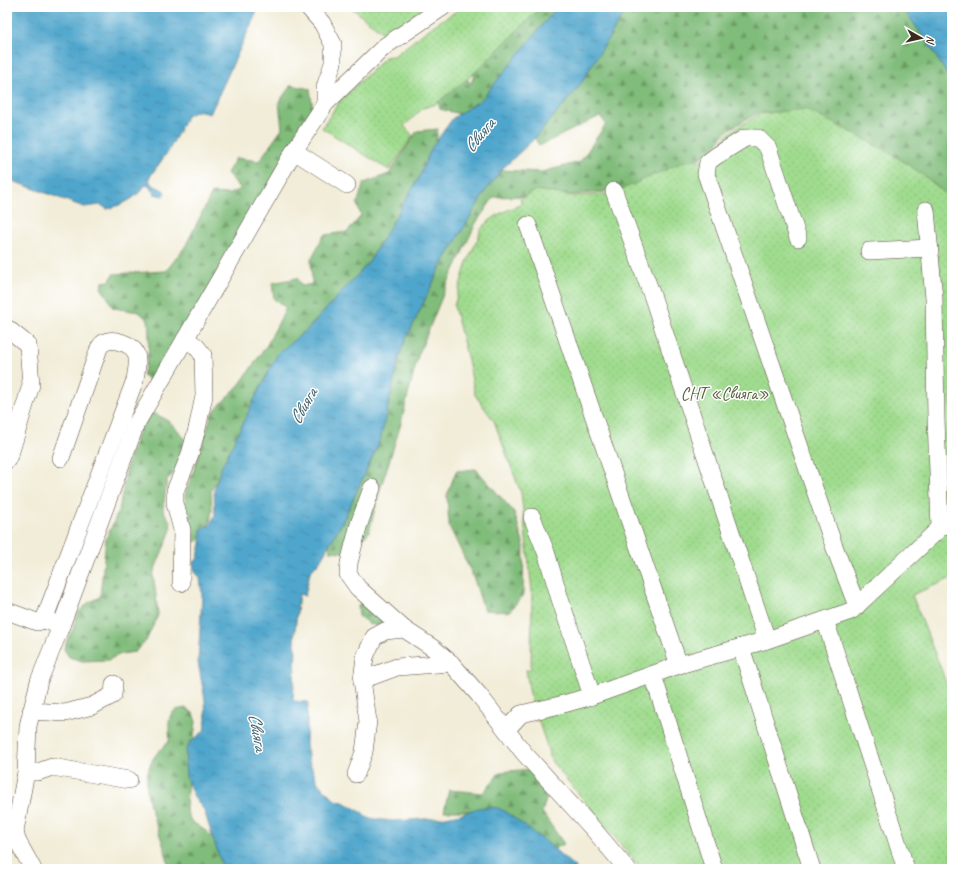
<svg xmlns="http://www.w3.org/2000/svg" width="959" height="876" font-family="Caveat,sans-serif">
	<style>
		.forest { fill: url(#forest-firs); stroke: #5e734c }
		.garden { fill: url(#garden-dots); stroke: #6e8356 }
		.water { fill: url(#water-ripples); stroke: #466875 }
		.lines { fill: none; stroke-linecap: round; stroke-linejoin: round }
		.minor-casing { stroke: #56473a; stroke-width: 18 }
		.minor { stroke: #fff; stroke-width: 17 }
		.labels { text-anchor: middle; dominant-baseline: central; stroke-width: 3; stroke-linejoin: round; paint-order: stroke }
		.park-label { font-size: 17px; fill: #595f40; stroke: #fff }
		.water-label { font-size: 18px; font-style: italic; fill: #44626c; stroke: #fff }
	</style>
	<defs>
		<pattern id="forest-firs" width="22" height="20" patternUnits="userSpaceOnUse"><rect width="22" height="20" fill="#80bc7a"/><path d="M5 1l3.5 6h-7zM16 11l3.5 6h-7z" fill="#6a9963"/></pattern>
		<pattern id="garden-dots" width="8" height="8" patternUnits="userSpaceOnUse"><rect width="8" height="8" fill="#a0dc8f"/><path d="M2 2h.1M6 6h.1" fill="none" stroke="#8bbd7b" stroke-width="1.8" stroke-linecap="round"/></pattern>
		<pattern id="water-ripples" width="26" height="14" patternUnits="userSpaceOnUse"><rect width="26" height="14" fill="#50a6cc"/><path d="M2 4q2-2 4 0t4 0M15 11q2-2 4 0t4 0" fill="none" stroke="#4487a5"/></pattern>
	</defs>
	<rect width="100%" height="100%" fill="#fff"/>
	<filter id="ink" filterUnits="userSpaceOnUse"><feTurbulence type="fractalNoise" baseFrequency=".025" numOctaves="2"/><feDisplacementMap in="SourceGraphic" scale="8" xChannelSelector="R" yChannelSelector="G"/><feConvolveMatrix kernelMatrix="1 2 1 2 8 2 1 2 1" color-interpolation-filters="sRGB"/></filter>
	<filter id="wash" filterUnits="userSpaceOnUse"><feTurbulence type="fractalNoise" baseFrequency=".012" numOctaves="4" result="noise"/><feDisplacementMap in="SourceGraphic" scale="16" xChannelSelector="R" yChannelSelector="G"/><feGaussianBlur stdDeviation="0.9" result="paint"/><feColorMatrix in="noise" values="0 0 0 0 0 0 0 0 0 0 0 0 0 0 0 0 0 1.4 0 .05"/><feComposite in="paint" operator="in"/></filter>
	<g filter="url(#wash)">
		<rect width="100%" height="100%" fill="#f2edd8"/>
		<!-- forest -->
		<g class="forest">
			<polygon points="511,7 574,7 472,117 440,109 434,83 459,68 471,84 480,55"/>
			<polygon points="628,7 900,7 903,9 927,41 952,83 952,223 805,113 759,112 728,130 711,150 701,157 638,189 566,195 494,197 476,223 446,287 418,356 400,427 380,490 369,532 351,553 330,551 329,545 342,523 380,441 401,350 441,266 485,192 501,170 542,172 580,162 606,124 600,116 539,146 535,138 578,88"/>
			<path d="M291,85L310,89L314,116L161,367L150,382L143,376C149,354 150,343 148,320L139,312L113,308L107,296L101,288L103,282L110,281L113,274L166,271L185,247L212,193L229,194L241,189L227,173L236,158L259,161L282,129L279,102Z"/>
			<polygon points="438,129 431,172 383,250 242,428 211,491 212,511 210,522 203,531 199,540 194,542 191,540 189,536 186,515 185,494 196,464 212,413 240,384 267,345 286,308 274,299 272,283 297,278 302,286 312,284 311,259 324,235 347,232 361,216 357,204 364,183 389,174 417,131"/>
			<path d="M152,413C168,418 177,428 187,442L178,469L167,480L163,510L170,521L171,530L153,574L156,595L158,615L146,641L135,652L121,654L108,660L82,661L69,657L64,649L67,640L73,629L77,614L88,603L100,597L106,539L119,510L128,461L140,428Z"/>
			<polygon points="476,469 514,512 524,546 523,595 509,612 484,610 473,576 449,526 447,495 456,471"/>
			<polygon points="364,597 391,619 376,626 368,623 359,616 358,607"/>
			<path d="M186,708L193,713L196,722L187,789L186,810L191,821L207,832L221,845L231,869H169C168,863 167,857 165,851C154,813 128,772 169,742C171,726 162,710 186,708Z"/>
			<polygon points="530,769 550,788 542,812 564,844 554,849 525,838 478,811 444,811 449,790 483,793 500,772"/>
		</g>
		<!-- garden -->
		<g class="garden">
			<polygon points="354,7 427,7 387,36 353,9"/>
			<polygon points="460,7 541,7 472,75 436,104 423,108 404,126 413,136 389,170 322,128 339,102 385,57 394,56 434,25 455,12"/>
			<path d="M805,109C855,135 913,159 952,201V578L912,595L943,674L952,701V869H641L552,762L537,716L532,706L526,670L531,669L532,591L521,493L494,421L475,395L468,360L454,306L467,262L479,236L480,230L489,221L501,213L522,204L520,199L536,190L572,196L612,194L680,163L689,160L697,159L699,162L721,143L729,133L759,114Z"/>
		</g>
		<!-- water -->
		<g class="water">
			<path d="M7,7H259L210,114L197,111L187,116L169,150L149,178L151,184L163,190L165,192L163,196L154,194L149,186L145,185C138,198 120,206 107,209L101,205L84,207L7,179Z"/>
			<polygon points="557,7 628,7 578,88 535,138 501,170 485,192 441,266 401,350 380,441 342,523 318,564 310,572 305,596 299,594 294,640 296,648 293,701 308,702 306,745 309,761 318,783 335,800 343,802 363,813 368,818 392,821 440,818 461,814 478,808 489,807 498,808 504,811 514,818 544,840 577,869 223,869 204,810 193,795 186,777 185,764 186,750 190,742 204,731 206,720 205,700 198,662 202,595 200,578 195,572 193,562 197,560 201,544 201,529 210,525 215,515 214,490 221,468 255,398 278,353 309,328 369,262 418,179 432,147 453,118 482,99"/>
			<polygon points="900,7 952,7 952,83 927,41 903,9"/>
		</g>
	</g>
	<g filter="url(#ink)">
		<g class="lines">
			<defs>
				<g id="minor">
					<polyline points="308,7 322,23 333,44 333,63 325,87 325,104"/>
					<polyline points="294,151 347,185"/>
					<polyline points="614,191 653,298 767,640"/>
					<polyline points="926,210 934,298 936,418 940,528"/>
					<polyline points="528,225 679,665"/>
					<polyline points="798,238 768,148 758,138 745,138 716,156 708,162 706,174 834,546 857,606"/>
					<polyline points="869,251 930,248"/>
					<polyline points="7,328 28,345 31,385 11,451 7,460"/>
					<path d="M61,458L99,348C101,346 101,344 103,343C113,337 133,344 136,354C139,362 136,372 135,380L44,620L61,626"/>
					<polyline points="372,488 359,524 349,563 348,574 358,588 404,629 433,648 451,663 479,695 524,753 594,830 627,869"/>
					<polyline points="532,517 546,552 560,599 592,696"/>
					<polyline points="181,583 182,530 175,503 175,491 190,454 197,429 204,396 203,355 196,346 185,339"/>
					<polyline points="7,611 37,622 44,620"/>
					<polyline points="825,620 906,869"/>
					<polyline points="741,647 812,869"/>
					<polyline points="653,675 714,869"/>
					<polyline points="362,680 397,667 451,663"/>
					<polyline points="31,711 65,713 92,706 113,695 114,684"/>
					<polyline points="507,729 521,714 560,705 592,696 679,665 767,640 851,611 940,528 952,522"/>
					<polyline points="26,772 38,772 52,767 129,780"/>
					<polyline points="356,774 364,752 368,721 362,680 365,657 374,637 385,631 404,629"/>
					<polyline points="33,869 17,840 15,831 26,772 28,726 39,681 61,626 136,424 294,151 325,104 385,46 443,7"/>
				</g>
			</defs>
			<!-- minor casing -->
			<use href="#minor" class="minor-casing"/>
			<!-- minor -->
			<use href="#minor" class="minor"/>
		</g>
	</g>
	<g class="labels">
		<!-- park labels -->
		<g class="park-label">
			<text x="725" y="393">СНТ «Свияга»</text>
		</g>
		<!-- water labels -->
		<g class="water-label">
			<text transform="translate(479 135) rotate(-50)">Свияга</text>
			<text transform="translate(303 406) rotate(-60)">Свияга</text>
			<text transform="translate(258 732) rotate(80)">Свияга</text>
		</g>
	</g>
	<!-- margin -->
	<rect width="959" height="876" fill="none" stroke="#fff" stroke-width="24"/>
	<!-- north arrow -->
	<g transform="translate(921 38) rotate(98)" stroke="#ffffff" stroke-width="3" paint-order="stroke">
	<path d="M0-3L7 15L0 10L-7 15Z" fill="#3b2a1e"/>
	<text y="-6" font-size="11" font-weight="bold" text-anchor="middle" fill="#3b2a1e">N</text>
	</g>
</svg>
